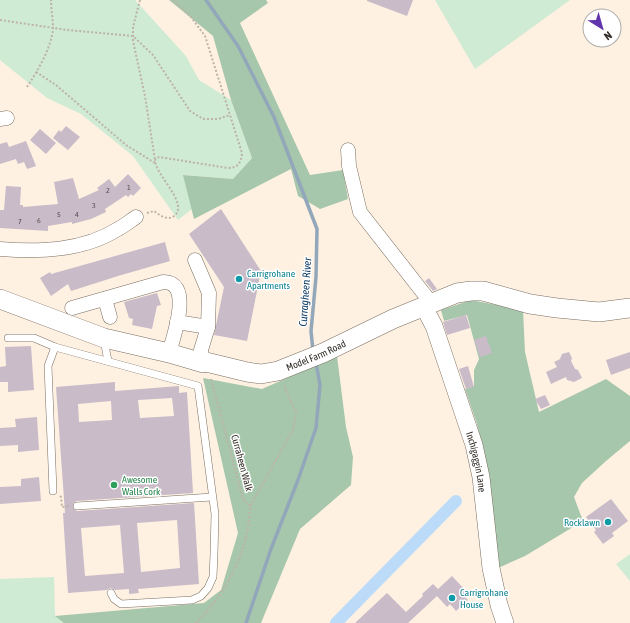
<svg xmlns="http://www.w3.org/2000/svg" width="630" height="623" font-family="'Asap Condensed',sans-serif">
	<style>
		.green { fill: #cfebd4 }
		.forest { fill: #a6c7ac }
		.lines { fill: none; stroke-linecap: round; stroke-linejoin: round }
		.stream { stroke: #93a7ba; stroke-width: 3.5 }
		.canal { stroke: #bcdbf9; stroke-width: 12 }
		.building { fill: #c9bbc8; fill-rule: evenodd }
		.service-casing { stroke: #796e61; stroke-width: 8 }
		.minor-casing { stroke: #796e61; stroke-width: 15 }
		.tertiary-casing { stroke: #796e61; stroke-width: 18 }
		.secondary-casing { stroke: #796e61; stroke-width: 20 }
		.path { stroke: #bdb3a7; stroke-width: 2; stroke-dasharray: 2 2; stroke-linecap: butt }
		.service { stroke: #fff; stroke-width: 7 }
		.minor { stroke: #fff; stroke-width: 14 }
		.tertiary { stroke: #fff; stroke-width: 17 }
		.secondary { stroke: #fff; stroke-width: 19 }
		.culture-dot { fill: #0f9aa8; stroke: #fff; stroke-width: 1.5 }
		.leisure-dot { fill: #2e9e5b; stroke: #fff; stroke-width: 1.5 }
		.labels { text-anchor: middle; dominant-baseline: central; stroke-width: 3; stroke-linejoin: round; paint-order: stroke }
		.number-label { font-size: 8px; fill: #585050 }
		.culture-label { font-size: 10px; fill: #0d838f; stroke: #fff; text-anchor: start }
		.street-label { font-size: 10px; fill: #322d28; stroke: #fff }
		.leisure-label { font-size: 10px; fill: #27864d; stroke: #fff; text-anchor: start }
		.water-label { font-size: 11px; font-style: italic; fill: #0f3d64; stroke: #fff }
	</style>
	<rect width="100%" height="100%" fill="#fef1e2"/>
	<!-- green -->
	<g class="green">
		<polygon points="0,0 135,0 186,56 199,80 231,100 252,158 233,179 184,175 192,209 178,220 133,156 81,114 47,98 0,60"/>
		<polygon points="435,0 570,0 475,69"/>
		<polygon points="630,554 630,581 616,564"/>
		<polygon points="54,577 55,615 64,623 0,623 0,579"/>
	</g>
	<!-- forest -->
	<g class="forest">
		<polygon points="169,0 266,0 268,3 240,23 310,175 343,170 348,199 320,209 298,196 291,169 194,219 183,175 233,179 252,158 231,100 213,36"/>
		<polygon points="471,300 523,310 525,352 539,412 606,379 630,396 630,441 606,461 582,483 574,497 583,521 525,556 496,569 482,448 477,424 465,389 474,386 474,370 479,359 467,315 444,321 441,310"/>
		<polygon points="337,356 346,427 353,457 351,485 300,529 261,623 64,623 55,616 204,603 221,590 238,533 203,378 262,389"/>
	</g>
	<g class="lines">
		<!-- stream -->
		<g class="stream">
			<polyline points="206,0 238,46 274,117 317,229 316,277 311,331 313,351"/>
			<polyline points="246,623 271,549 298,480 316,428 320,385 316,363"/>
		</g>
		<!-- canal -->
		<polyline class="canal" points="336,623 456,501"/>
	</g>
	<!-- building -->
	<g class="building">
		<polygon points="367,0 413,0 407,16 367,1"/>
		<polygon points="66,126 80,137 68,150 53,138 59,130 61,132"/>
		<polygon points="40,129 56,143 46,154 30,140"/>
		<polygon points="26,141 36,166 27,169 24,162 18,164 16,159 0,164 0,144 7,142 9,147"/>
		<polygon points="128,174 141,188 133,196 131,194 128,197 126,195 105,209 106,212 91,219 72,224 72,222 48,226 48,231 0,228 0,210 4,210 6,186 21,187 20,205 23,205 23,207 58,204 54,182 73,178 79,199 99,190 97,188 109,179 115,187"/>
		<polygon points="221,209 261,271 247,341 214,335 224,287 189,234"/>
		<polygon points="165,242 170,261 118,276 71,291 68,284 51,296 40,278 50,272 51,274"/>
		<polygon points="429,278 437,289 433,291 425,281"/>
		<polygon points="157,293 161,305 157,306 152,329 132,325 133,319 129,318 124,302"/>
		<polygon points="466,315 470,328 447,335 443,322"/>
		<polygon points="486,336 492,353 480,357 474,340"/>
		<polygon points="31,346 34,390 8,392 8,382 0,382 0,367 6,366 5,347"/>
		<polygon points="569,352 572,358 571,361 575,369 578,370 582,378 574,382 567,380 566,377 551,384 546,372 557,367 554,362 560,359 562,354"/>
		<polygon points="630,352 630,368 611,375 606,360"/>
		<polygon points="468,366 474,387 466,389 459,369"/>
		<path d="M115,382V391L179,386V393L187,392L193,493L77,501L73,503V508L77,511L194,503L199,584L138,589L139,593L129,594V589L115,590L111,588L107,590L68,593L63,513H65L56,387ZM172,398L174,416L140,418L138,400ZM111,401L112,420L79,422L78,404ZM177,520L180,568L141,572L137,523ZM120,525L124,573L85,576L81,528Z"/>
		<polygon points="545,395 550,405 541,409 535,399"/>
		<polygon points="37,417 39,450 18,452 18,445 0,446 0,428 16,427 15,419"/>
		<polygon points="39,477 41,501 0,504 0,487 21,486 21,479"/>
		<polygon points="611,499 628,521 612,533 614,536 603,544 594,532 596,530 586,517"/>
		<polygon points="452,576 467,592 464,596 468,600 456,611 450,604 447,607 437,596 408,623 355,623 387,593 406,612 423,596 422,594 433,584 438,589"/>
	</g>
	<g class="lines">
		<defs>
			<g id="service">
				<polyline points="8,338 34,338 55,347 48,366 53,491"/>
				<polyline points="104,340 108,361"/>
				<polyline points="55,347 198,386 215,514 214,554 213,577 208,588 201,596 192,600 121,604 114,599 111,593"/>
				<polyline points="77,506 212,497"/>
			</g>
			<g id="minor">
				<polyline points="0,119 7,118"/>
				<polyline points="348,150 349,166 360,212 432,304"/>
				<path d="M0,249C40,252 83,251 118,229C124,226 130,221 136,217"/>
				<polyline points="195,260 209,293 208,327 201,350 203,363"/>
				<polyline points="105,299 110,317"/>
				<path d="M72,308L163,282C194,281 173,338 169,353"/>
				<polyline points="177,322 208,327"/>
			</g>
			<g id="tertiary">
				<path id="s1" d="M424,307L434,326L474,445L481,477L491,568L499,605L505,623"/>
			</g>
			<g id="secondary">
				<path id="s2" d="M0,299L104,338L169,353L203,363L206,362L247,372L261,374L278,371L323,353L393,319L457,293L471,291H483L530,304L557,308L599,312L630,308"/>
			</g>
		</defs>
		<!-- service casing -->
		<use href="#service" class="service-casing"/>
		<!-- minor casing -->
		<use href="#minor" class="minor-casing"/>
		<!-- tertiary casing -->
		<use href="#tertiary" class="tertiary-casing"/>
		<!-- secondary casing -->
		<use href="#secondary" class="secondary-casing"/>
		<!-- path -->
		<g class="path">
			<polyline points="140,0 133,27 133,41 145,96 155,160"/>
			<polyline points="0,20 67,30 133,36 153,55 190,111 203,119 218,119 230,115"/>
			<polyline points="36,72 56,85 126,145 155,163"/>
			<path d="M27,87C37,72 52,47 53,28C53,19 51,9 51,0"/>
			<path d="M147,213L154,211C159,215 168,221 174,216C190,204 155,175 155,160L159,157L228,168C238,168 241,163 242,153L205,36L191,17L173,0"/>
			<polyline points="60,496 61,497 62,507 69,506"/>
			<polyline points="250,506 293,430 296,413 284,385"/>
			<path d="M196,623C227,592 249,551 250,506L243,499L211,379"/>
		</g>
		<!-- service -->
		<use href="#service" class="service"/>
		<!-- minor -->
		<use href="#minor" class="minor"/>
		<!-- tertiary -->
		<use href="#tertiary" class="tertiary"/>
		<!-- secondary -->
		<use href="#secondary" class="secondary"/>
	</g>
	<!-- markers -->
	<g class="culture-dot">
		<circle cx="239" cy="279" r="4"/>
		<circle cx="608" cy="522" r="4"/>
		<circle cx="452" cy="598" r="4"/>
	</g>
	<circle class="leisure-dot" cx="114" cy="485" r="4"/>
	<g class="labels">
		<!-- number labels -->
		<g class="number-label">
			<text x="129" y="187">1</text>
			<text x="108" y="190">2</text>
			<text x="94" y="205">3</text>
			<text x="59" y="214">5</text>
			<text x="77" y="214">4</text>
			<text x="39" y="220">6</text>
			<text x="20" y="221">7</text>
		</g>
		<!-- culture labels -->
		<g class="culture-label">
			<text x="247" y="273">Carrigrohane<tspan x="247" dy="12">Apartments</tspan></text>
			<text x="600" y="522" text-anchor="end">Rocklawn</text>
			<text x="460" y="592">Carrigrohane<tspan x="460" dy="12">House</tspan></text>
		</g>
		<!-- street labels -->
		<g class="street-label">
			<text stroke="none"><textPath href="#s2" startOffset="331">Model Farm Road</textPath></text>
			<text stroke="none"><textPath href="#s1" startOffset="164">Inchigaggin Lane</textPath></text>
			<text transform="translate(242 463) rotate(75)">Curraheen Walk</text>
		</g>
		<!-- leisure labels -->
		<g class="leisure-label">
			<text x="122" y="479">Awesome<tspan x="122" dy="12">Walls Cork</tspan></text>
		</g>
		<!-- water labels -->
		<g class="water-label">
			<text transform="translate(305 292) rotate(-86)">Curragheen River</text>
		</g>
	</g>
	<!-- north arrow -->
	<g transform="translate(602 28) rotate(143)"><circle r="19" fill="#ffffff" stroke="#adaba9"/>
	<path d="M0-3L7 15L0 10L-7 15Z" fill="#6335ad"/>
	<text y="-6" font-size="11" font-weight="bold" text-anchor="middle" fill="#322d28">N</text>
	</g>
</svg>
